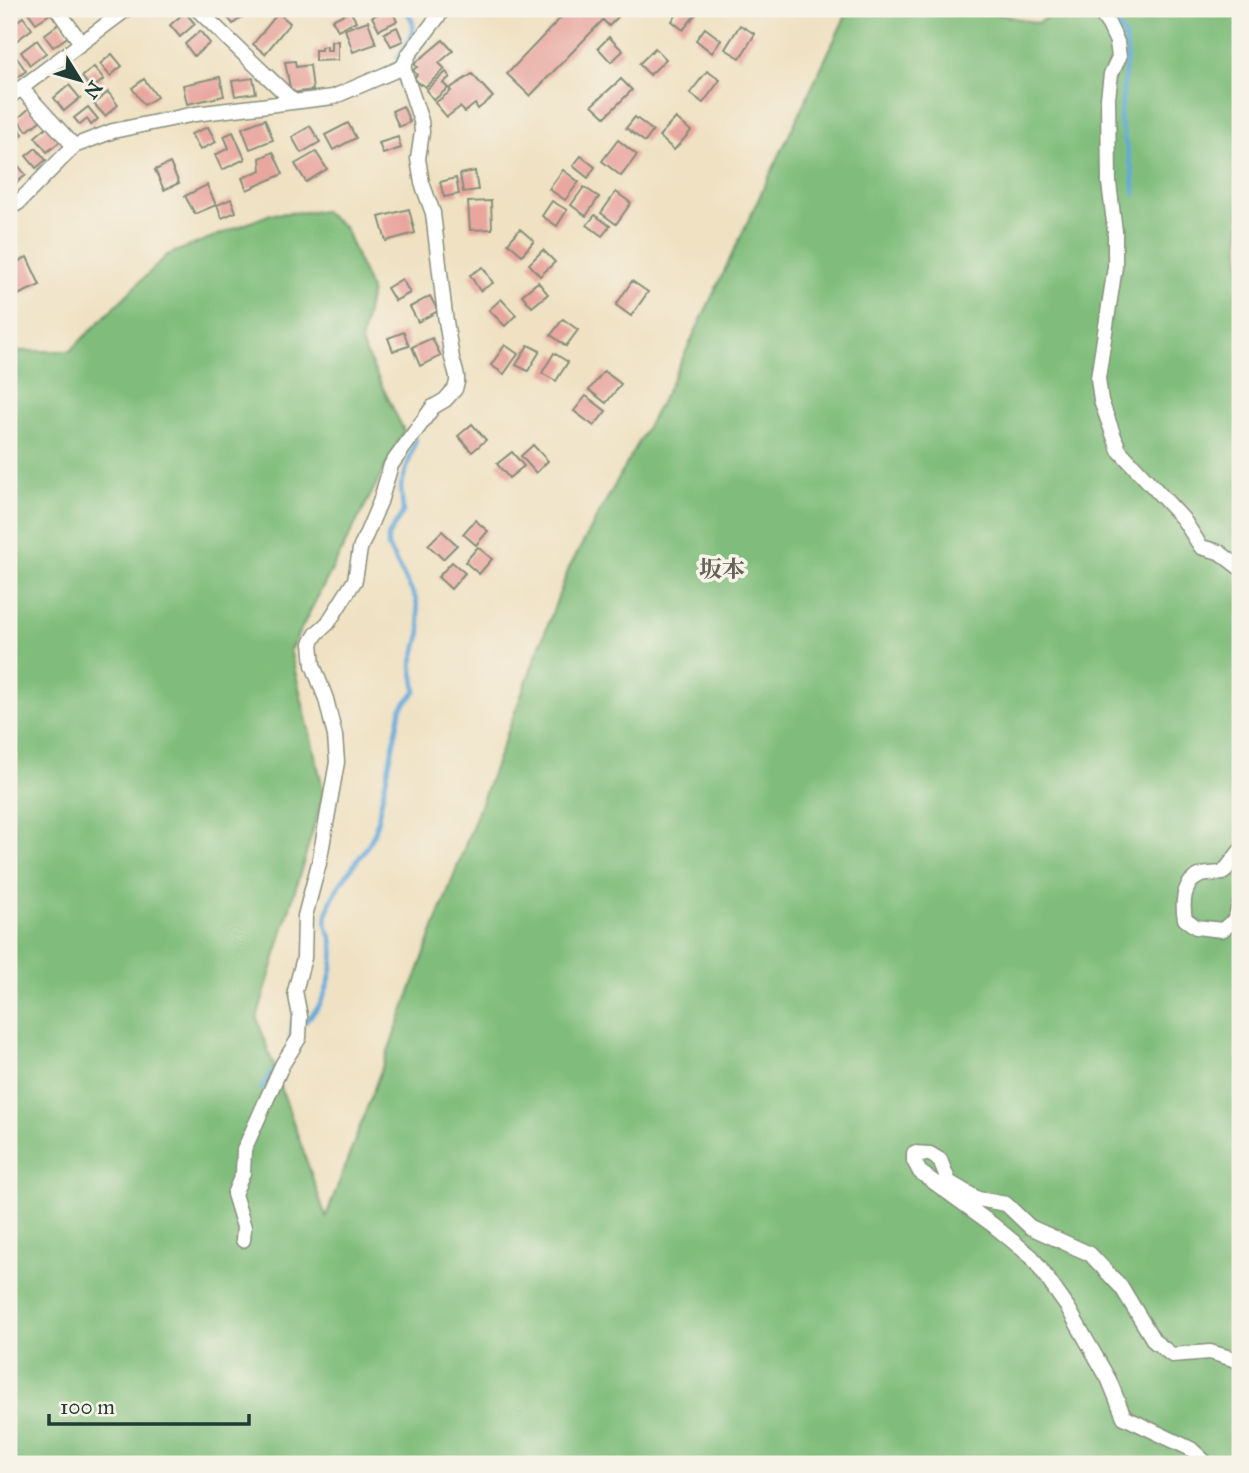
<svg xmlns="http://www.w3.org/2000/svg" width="1249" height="1473" font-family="'IM FELL Great Primer','Noto Serif JP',serif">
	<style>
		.forest { fill: #80bd7c; stroke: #507d58; stroke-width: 2 }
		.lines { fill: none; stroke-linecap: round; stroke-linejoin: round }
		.stream { stroke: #64a9d9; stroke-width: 4.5 }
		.building { fill: #e8a69f }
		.street-casing { stroke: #878f7b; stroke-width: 17 }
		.street { stroke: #fff; stroke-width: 14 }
		.labels { text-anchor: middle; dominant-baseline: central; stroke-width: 7; stroke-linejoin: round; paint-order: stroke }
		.quarter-label { font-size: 23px; font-weight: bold; fill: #656259; stroke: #f7f3e8 }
	</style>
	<rect width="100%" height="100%" fill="#f7f3e8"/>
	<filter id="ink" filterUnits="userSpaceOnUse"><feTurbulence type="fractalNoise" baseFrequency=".0143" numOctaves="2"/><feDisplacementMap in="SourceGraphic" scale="14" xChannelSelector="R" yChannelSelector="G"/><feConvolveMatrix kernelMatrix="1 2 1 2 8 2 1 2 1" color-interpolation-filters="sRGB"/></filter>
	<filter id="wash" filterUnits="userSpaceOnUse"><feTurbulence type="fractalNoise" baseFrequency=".00686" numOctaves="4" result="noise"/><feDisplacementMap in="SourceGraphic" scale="28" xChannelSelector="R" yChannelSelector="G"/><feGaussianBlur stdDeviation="1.57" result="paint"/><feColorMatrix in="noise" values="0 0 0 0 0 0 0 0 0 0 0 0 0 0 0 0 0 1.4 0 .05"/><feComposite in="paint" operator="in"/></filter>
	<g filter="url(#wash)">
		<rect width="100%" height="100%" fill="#efe1c2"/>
		<!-- forest -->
		<polygon class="forest" points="849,9 977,9 1037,23 1064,9 1240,9 1240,1464 9,1464 9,351 70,351 167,255 271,214 323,211 345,228 371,291 361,343 404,431 290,650 324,793 257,1018 326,1217 569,568 669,387"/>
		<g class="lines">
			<!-- stream -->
			<g class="stream">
				<polyline points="1107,9 1124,36 1127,53 1120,120 1132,170 1135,195"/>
				<path d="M398,58C410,40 423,26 403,9"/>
				<polyline points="400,80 405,95"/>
				<path d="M302,1021H306C310,1016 317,1010 320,1004C328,988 335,964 333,946C332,929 322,933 328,910C337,879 362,861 375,832L401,708L416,691L412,665L421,632L416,599L388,547V536L403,512L401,486L416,439"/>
				<polyline points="290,1044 293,1021"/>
				<polyline points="261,1089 272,1072"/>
			</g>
		</g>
		<g id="blocks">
			<!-- building -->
			<g class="building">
				<polygon points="30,9 51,9 53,12 36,23 27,11"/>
				<polygon points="227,9 237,9 243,16 233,24 223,12"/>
				<polygon points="387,9 391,9 397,21 379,30 372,17"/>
				<polygon points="569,9 618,9 622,13 609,26 603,20 530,96 507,74"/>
				<polygon points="681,9 700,9 683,30 672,21"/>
				<polygon points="350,11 356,21 338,30 332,20"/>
				<polygon points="185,12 195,24 180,37 170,25"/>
				<polygon points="278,13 290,23 265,54 253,44"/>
				<polygon points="23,17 32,29 16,41 9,31 9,27"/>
				<polygon points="368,21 376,44 353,52 345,29"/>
				<polygon points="60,23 69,36 53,47 44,35"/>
				<polygon points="740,25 755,34 740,58 725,49"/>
				<polygon points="397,27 403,41 391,46 384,33"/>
				<polygon points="705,28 721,40 712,53 696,40"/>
				<polygon points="200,31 210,43 194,56 185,44"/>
				<polygon points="609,37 623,51 611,62 598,48"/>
				<polygon points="37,40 46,53 30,65 21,52"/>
				<polygon points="443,40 453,51 439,63 445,69 425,87 422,84 420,85 414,78 417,75 413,70 417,67 414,64"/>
				<polygon points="331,41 338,41 338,60 315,61 315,50 321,50 321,47 327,46 327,50 331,50"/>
				<polygon points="655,48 666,59 650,75 639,64"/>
				<polygon points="112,54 122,66 110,76 100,64"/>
				<polygon points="17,58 26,71 9,83 9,64"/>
				<polygon points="295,61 296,67 310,65 313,90 291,93 285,62"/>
				<polygon points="94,67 104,79 92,89 82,77"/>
				<polygon points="707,71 720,80 703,103 690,93"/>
				<polygon points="446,72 450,77 443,83 448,88 434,100 426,90"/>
				<polygon points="472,74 493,97 478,109 475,104 465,112 460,107 447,117 435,103 451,91 449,89"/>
				<polygon points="220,77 224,96 187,104 183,85"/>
				<polygon points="253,78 256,93 235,96 232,81"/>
				<polygon points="144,79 157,97 144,105 132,88"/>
				<polygon points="621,79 632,90 605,117 592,105"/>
				<polygon points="69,85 80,98 64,111 54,98"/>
				<polygon points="108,92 118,105 105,116 94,104"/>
				<polygon points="403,106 410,122 399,127 392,111"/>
				<polygon points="31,107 41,120 27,131 17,119"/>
				<polygon points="88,107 98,119 91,125 87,119 80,125 74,118"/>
				<polygon points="635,117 653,131 645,142 626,128"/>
				<polygon points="676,118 691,131 674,150 659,136"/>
				<polygon points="265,119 273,140 250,149 242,128"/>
				<polygon points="13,121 23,134 9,145 9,125"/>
				<polygon points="348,123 356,138 333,150 325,135"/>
				<polygon points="49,125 62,140 47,152 35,137"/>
				<polygon points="310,126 320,142 301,153 292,137"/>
				<polygon points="208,127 216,142 200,150 191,134"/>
				<polygon points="233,132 245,159 222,170 215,155 229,148 224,136"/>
				<polygon points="398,137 401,148 383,154 379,143"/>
				<polygon points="618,140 637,155 621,176 602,161"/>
				<polygon points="36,148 46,160 36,168 26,156"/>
				<polygon points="273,152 283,174 247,190 242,178 261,170 260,158"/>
				<polygon points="316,152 327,169 306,182 295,164"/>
				<polygon points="581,156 595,167 588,178 573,166"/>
				<polygon points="16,163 26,175 16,183 9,175 9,168"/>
				<polygon points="170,163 179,183 164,190 155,170"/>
				<polygon points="563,170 579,182 565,200 549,189"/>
				<polygon points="475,171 478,190 463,192 460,174"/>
				<polygon points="456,178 459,194 444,197 440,182"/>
				<polygon points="207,185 216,205 195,214 185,196"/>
				<polygon points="584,187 599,197 586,216 571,205"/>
				<polygon points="616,192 631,203 616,224 601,213"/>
				<polygon points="231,199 236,212 222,218 217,205"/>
				<polygon points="491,201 492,229 470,230 468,202"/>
				<polygon points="552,201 567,210 557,226 542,216"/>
				<polygon points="409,209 415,233 386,241 379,217"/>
				<polygon points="595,215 610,226 602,236 587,225"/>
				<polygon points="520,229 534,241 522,255 508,243"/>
				<polygon points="543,250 555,262 540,276 529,264"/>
				<polygon points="27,257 40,285 9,299 9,266"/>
				<polygon points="483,267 493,283 480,291 470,275"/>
				<polygon points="402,279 410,293 395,301 387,288"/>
				<polygon points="632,281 648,292 631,316 616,305"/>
				<polygon points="538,282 548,294 532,307 522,295"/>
				<polygon points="430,296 438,311 418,322 410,307"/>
				<polygon points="501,299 516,315 505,326 489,310"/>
				<polygon points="563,319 578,330 566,346 551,335"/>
				<polygon points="404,332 409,346 393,351 388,338"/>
				<polygon points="432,338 441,356 420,366 412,347"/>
				<polygon points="505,345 518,354 504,374 491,365"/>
				<polygon points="528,345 540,351 528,371 516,365"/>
				<polygon points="554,353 568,362 556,381 542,373"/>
				<polygon points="604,371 621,384 606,403 589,390"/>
				<polygon points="586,396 606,411 594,426 574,411"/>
				<polygon points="472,424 486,440 472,452 458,436"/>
				<polygon points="533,445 548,461 536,473 521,456"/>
				<polygon points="512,452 524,466 509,478 497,464"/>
				<polygon points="475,520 488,531 476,545 463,534"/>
				<polygon points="442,531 457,545 443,559 428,545"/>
				<polygon points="478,547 492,559 479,574 465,562"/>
				<polygon points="452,562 465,573 451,589 438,577"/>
			</g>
		</g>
	</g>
	<g filter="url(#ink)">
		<use href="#blocks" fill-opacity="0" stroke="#878f7b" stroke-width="2"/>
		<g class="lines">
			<defs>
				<g id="street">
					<polyline points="57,9 81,43"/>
					<polyline points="197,9 293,101"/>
					<polyline points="1098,9 1109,25 1117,42 1119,57 1111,74 1108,98 1109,183 1115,231 1115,267 1098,378 1101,401 1119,450 1183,519 1201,547 1219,552 1240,568"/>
					<polyline points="21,88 74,146"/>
					<polyline points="9,97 127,9"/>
					<polyline points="9,208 18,203 74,146 113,131 195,114 333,97 403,67"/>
					<path d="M1240,851L1223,873C1216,874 1206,873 1199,876C1183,883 1182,904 1185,919L1196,927L1222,930L1235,920L1240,903"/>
					<polyline points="243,1240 244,1227 234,1194 243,1173 244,1150 282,1065 299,1038 300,1016 295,991 304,958 305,916 319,863 337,762 335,736 326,699 313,665 311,643 317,633 328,623 355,580 360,549 380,502 391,465 433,407 445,400 455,389 457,382 457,376 452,358 445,315 433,213 422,183 418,159 422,132 421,121 403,67 409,54 444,9"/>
					<polyline points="1207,1464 1191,1449 1124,1417 1109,1380 1068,1308 1032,1257 993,1225 920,1172 914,1161 914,1153 930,1154 940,1160 949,1182 978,1199 1006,1204 1030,1227 1090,1254 1122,1288 1154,1341 1172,1355 1210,1352 1240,1361"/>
				</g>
			</defs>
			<!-- street casing -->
			<use href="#street" class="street-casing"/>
			<!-- street -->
			<use href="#street" class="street"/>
		</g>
	</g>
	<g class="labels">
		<!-- quarter labels -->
		<g class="quarter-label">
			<text x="722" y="569">坂本</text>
		</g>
	</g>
	<!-- margin -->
	<rect width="1249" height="1473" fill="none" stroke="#f7f3e8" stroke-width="35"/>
	<!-- north arrow -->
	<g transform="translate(80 80) rotate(127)" stroke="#f7f3e8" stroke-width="5" paint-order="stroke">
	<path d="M0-5L12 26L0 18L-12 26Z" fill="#1f3d34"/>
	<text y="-10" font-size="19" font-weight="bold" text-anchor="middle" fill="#1f3d34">N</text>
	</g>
	<!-- scale -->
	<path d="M49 1414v10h200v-10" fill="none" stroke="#1f3d34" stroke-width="3.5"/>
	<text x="60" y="1414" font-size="21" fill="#1f3d34" stroke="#f7f3e8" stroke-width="5" paint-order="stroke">100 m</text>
</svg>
